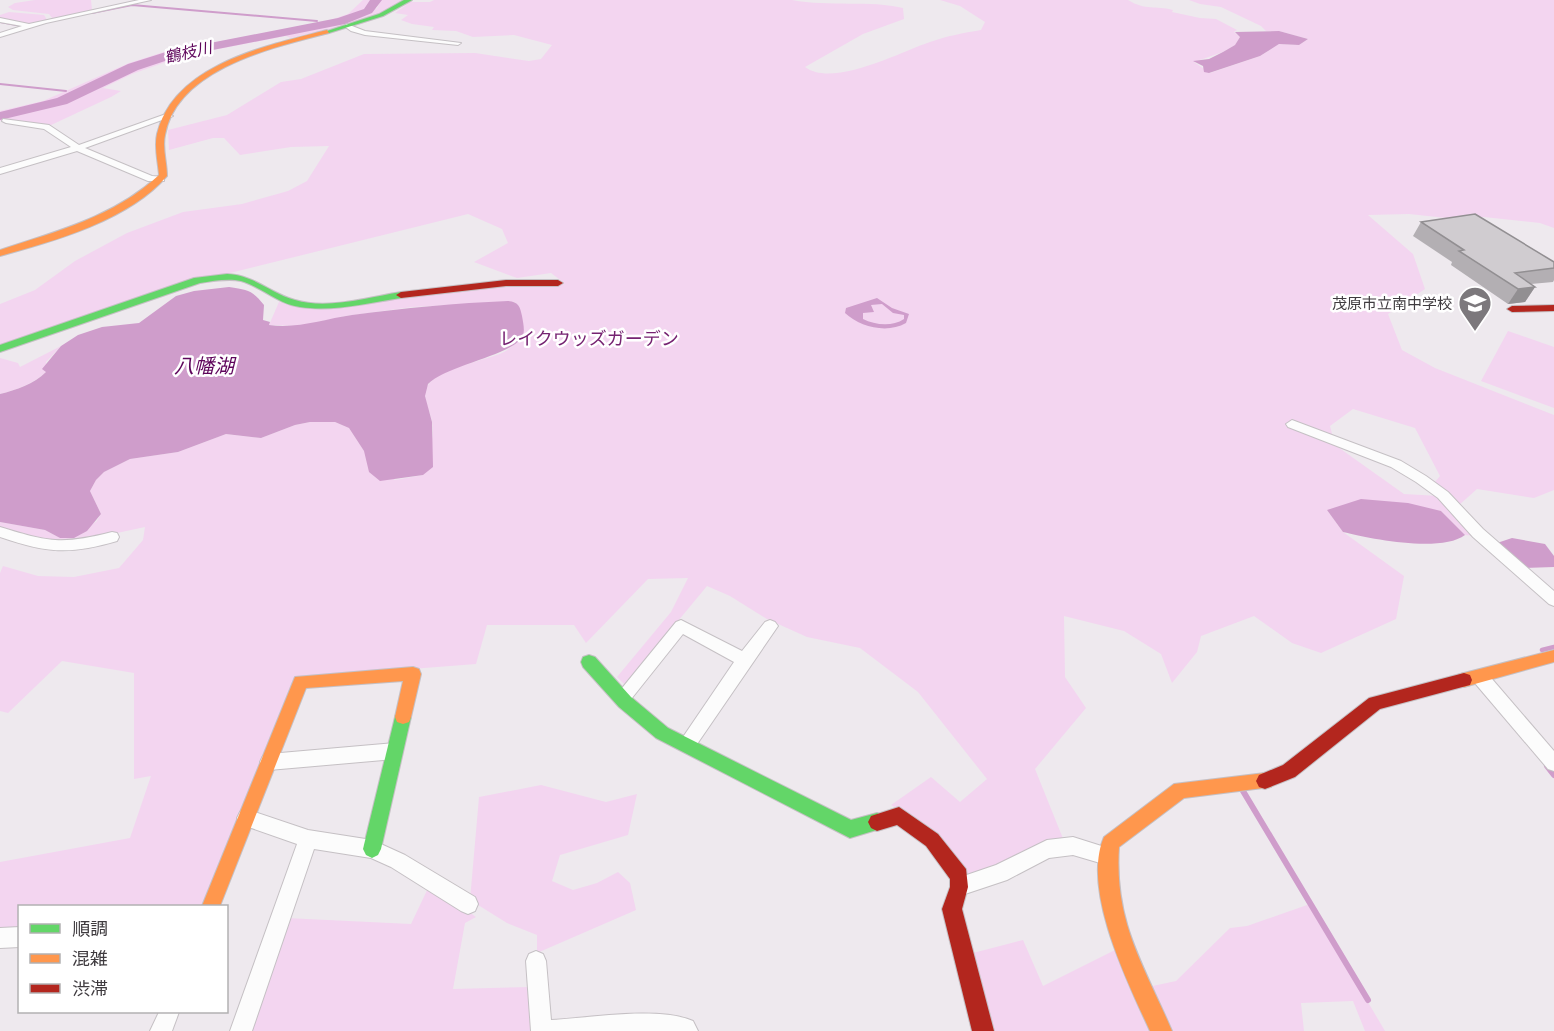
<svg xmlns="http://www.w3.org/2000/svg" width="1554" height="1031" font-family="'Archivo Narrow','Noto Sans JP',sans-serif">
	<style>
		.green { fill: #f3d5f0 }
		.water { fill: #cf9dcb; fill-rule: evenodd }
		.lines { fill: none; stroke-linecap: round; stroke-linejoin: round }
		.stream-far2 { stroke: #cf9dcb; stroke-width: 2 }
		.stream-far1 { stroke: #cf9dcb; stroke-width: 4.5 }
		.stream { stroke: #cf9dcb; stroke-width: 6 }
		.river { fill: #cf9dcb; fill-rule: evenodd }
		.street-casing { stroke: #c5c0c4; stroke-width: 2 }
		.fast-casing { stroke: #c5c0c4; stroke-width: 2 }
		.slow-casing { stroke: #c5c0c4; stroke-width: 2 }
		.jam-casing { stroke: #c5c0c4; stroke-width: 2 }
		.street { fill: #fcfcfc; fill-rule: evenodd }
		.fast { fill: #63d668; fill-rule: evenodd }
		.slow { fill: #ff974d; fill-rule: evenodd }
		.jam { fill: #b3261e; fill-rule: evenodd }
		.wall { fill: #b3afb3 }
		.shaded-wall { fill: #928f92 }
		.building { fill: #d0ccd0; stroke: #928f92; stroke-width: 1.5 }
		.labels { text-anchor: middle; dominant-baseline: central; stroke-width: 5; stroke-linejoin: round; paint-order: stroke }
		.far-poi-label { font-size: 15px; fill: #3f3b3f; stroke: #fff; text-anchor: end }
		.far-water-label { font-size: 16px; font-style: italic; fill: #5e055b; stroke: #fff }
		.park-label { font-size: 18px; fill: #752271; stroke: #fff }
		.water-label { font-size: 20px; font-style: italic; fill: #5e055b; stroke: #fff }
	</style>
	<rect width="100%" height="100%" fill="#eee9ee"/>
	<!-- green -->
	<g class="green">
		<polygon points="35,0 91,0 92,10 53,19 49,14 13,10 8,7 15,3"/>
		<polygon points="363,0 375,0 366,11 348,18 315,27 175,53 130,68 63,100 0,116 0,111 43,101 129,63 164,52 327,21 348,14"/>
		<path d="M381,0H403C374,24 327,29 291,38L286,36L183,56L132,74L103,88L121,91L111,97L49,126L10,121L11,119L0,121V118L34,110L80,95L128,71L162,58L351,21L377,8Z"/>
		<path d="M434,0H792C829,7 871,0 903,8L904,19L863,34L805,67C833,88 900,52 930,42C947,36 963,33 981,30L985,22L960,6L940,0H1128C1146,11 1155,5 1173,10L1172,12L1200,18L1216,19L1237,30L1234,32L1240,37L1235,45L1223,52L1194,62L1210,73L1260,56L1279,44L1299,45L1308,39L1279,31H1266L1261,26L1221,7L1200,4L1189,0H1554V228L1540,223L1484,217L1456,219L1409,214L1368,215L1413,254L1425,289L1388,314L1402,350L1435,368L1554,415V490L1534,498L1477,489L1458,506L1434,483L1440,476L1415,428L1353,409L1330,426L1335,445L1404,494L1439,496L1477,536L1465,535L1441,511L1327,510L1343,532L1404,576L1396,619L1321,653L1292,643L1254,616L1201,636L1197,652L1172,683L1161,654L1124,631L1064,616L1065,677L1086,708L1035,769L1064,841L1002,869L967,877L930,827L891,805L931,777L960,802L987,779L918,692L860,648L807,637L767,619L730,596L707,586L625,685L617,677L671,612L688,578L648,579L586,643L574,625H487L476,664L295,678L202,906H20L19,927L0,928V862L130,838L151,776L134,779V673L62,661L8,713L0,711V573L3,566L38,576L74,577L119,568L143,540L145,527L61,545L0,529V522L45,530L60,538L96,522L101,514L90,491L96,480L104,472L130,459L178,452L226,434L261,438L295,425L310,422H335L349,428L364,451L395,480L423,475C428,458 435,439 432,421C430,412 425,403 425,394C426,369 487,361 504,352C510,349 516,342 522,338L515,302L412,307L346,316L299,326L269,325L279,302L297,307L511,285L563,282L551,273L517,278L474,262L508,243L502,229L468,214L222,275L0,347V304L35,290L75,261L127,233L183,212L242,204L288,191L307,181L329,146L291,147L240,155L224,138H213L169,150L168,130L227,115L281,82L301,79L364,54L475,53L529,61L541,59L552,45L514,35L473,37L456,31L432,30L434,27L412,24L401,20L408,15L395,13L410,2H430Z"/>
		<polygon points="9,12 44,15 47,20 31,24 0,19 0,15"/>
		<polygon points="1508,331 1554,347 1554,408 1481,381"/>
		<path d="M61,346L46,362V372C33,384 16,390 0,394V358L18,363L20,367Z"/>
		<polygon points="541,785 606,802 637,794 628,835 560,855 552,881 573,890 597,883 618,872 630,883 636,910 537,953 537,935 507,923 470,900 479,797"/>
		<polygon points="430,884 476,917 465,923 453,989 531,987 536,1031 248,1031 286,918 411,924"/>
		<polygon points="1310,904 1385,1031 1365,1031 1353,1001 1301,1003 1304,1031 1169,1031 1148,987 1176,981 1230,928 1247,926"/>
		<polygon points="1023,940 1043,986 1117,949 1156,1031 992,1031 973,953"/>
	</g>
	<!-- water -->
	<g class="water">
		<polygon points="1279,31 1308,39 1299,45 1279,44 1260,56 1209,73 1204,72 1203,66 1193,61 1209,59 1223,52 1235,45 1240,37 1235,32"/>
		<path d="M229,287C248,290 252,290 264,305L263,320L270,322L269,325C298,329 324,319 352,315C404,308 456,303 508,301C519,302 520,307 522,316C523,322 525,330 523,335C516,355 448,364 428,384L425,396L432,422L433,467L423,475L380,481L369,472L364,451L349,428L335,422H310L295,425L261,438L226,434L178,452L130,459L104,472L96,480L90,491L101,514L87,531L74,538H60L45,530L0,522V394C16,390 34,384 46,372L42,369L61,346L78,335L102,327L139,323L176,296L194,291Z"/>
		<path d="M877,298L892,308L909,314L906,323C887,334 860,327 845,313L846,308ZM882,304L893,313L904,315V319C892,327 875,325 863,319V313L874,312L871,305Z"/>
		<path d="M1361,499L1408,503L1441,511L1465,535C1441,553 1371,539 1343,532L1327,510Z"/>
		<polygon points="1512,538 1545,544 1554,556 1554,567 1521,568 1494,544"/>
	</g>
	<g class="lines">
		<!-- stream-far2 -->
		<g class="stream-far2">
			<polyline points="92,13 132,5 317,21"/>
			<polyline points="0,22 22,26"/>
			<polyline points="0,84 66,91"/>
			<polyline points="78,92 84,92"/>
		</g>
		<!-- stream-far1 -->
		<polyline class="stream-far1" points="1542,650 1554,647"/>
		<!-- stream -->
		<g class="stream">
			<polyline points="1547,766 1554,775"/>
			<polyline points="1243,791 1368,1000"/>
		</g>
		<!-- river -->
		<polygon class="river" points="370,0 382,0 372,13 345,24 177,57 138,70 67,104 0,120 0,112 57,98 128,64 169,51 338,18 364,9"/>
		<defs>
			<g id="street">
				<polygon points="139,0 151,0 46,23 0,37 0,33 22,26 0,22 0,18 29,24"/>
				<polygon points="347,24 365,31 461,43 458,45 365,35 351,31 344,26"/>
				<polygon points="166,114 173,116 85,148 152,176 164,177 164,181 148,181 77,151 0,174 0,168 71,147 44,129 6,123 2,121 3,119 49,125 79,145"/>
				<polygon points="1292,420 1401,461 1426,476 1448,492 1483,529 1554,591 1554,606 1549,604 1473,537 1438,498 1416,482 1391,467 1288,427 1286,424"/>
				<path d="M0,527C49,542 61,545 112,532L117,533L119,537L117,541C70,555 46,553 0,537Z"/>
				<polygon points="681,620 742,651 765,622 770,620 775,622 778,626 693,750 687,753 681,750 679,745 681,740 734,662 683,634 628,703 622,705 616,703 614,698 676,622"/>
				<polygon points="1480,670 1486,672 1554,751 1554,771 1548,769 1474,682 1472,677 1474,672"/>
				<polygon points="395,743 401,746 403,751 401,756 395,759 269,770 263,768 260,762 263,756 269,754"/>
				<polygon points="246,809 308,830 372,840 405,855 475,897 478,904 475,911 468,914 461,911 391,867 371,858 314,849 252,1031 230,1031 297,844 240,824 237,818 240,812"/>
				<polygon points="1073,837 1114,850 1116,856 1114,862 1107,865 1073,855 1049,858 1007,880 959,896 952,894 950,887 952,880 996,865 1047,840"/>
				<polygon points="20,927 20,947 0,948 0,928"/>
				<path d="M536,951L543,954L546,961L551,1020C590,1018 658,1006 693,1021L698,1031H531L526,961L529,954Z"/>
				<polygon points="159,1012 179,1012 172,1031 150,1031"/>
			</g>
			<g id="fast">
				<polygon points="404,0 412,0 383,16 329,33 324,32 379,14"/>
				<path d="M227,274C254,275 270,293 295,300C328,310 369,297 401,292L406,295L401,298C368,303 333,312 300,307C278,304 262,287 241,281C228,278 213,281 200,283L0,352V345L194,278Z"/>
				<polygon points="589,655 595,657 631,697 668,728 851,820 877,813 883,816 886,822 883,828 850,838 656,738 619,707 583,667 581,662 583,657"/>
				<polygon points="403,710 409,712 411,717 381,849 378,855 372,858 366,855 363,849 395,717 397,712"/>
			</g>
			<g id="slow">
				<path d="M327,30L329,33C275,47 177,68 165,135C162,148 167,162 167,176C129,220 55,241 0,256V250C57,231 114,217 159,175C158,162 154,147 157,134C173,64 269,45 327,30Z"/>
				<polygon points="1554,650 1554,662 1464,687 1458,685 1456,680 1458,675 1464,673"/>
				<polygon points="413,667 419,669 421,674 411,717 409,722 403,724 397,722 395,717 403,681 306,688 220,906 202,906 295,677"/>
				<path d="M1265,773L1271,775L1274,781L1271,787L1184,798L1119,847C1114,923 1144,965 1172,1031H1150C1128,983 1081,889 1104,837L1174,784Z"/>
			</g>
			<g id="jam">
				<polygon points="506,280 558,280 563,283 558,286 506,286 401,298 396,295 401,292"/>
				<polygon points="1554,305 1554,311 1512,312 1507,309 1512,306"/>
				<polygon points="1464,673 1470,675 1472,680 1470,685 1380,709 1295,777 1265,789 1259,787 1256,781 1259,775 1283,765 1369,698"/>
				<polygon points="899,807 938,834 966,869 968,887 962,909 994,1031 972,1031 942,909 950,887 950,879 926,846 897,825 877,831 871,828 868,822 871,816"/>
			</g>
		</defs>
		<!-- street casing -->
		<use href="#street" class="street-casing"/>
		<!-- fast casing -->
		<use href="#fast" class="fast-casing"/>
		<!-- slow casing -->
		<use href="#slow" class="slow-casing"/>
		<!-- jam casing -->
		<use href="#jam" class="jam-casing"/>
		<!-- street -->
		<use href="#street" class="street"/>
		<!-- fast -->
		<use href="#fast" class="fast"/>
		<!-- slow -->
		<use href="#slow" class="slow"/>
		<!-- jam -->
		<use href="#jam" class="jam"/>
	</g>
	<!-- wall -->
	<polygon class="wall" points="1421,222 1554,262 1554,280 1553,282 1531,284 1535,287 1525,302 1508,304 1451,265 1452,262 1413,236"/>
	<!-- shaded-wall -->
	<polygon class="shaded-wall" points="1535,287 1525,302 1508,304 1518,289"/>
	<!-- building -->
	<polygon class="building" points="1475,214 1554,262 1554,268 1515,273 1535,287 1518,289 1459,251 1464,250 1421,222"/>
	<!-- icons -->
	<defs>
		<symbol id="school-pin" viewBox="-11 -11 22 30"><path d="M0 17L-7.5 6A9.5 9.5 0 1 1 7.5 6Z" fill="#7c787c" stroke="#fff"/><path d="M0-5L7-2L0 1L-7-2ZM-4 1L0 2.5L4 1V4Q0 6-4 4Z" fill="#fff"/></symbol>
	</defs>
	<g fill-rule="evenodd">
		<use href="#school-pin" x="1456" y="284" width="38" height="52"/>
	</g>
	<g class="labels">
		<!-- far-poi labels -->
		<g class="far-poi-label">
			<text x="1452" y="303">茂原市立南中学校</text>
		</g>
		<!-- far-water labels -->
		<g class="far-water-label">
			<text transform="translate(188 52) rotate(-13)">鶴枝川</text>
		</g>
		<!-- park labels -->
		<g class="park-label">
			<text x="589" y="338">レイクウッズガーデン</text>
		</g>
		<!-- water labels -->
		<g class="water-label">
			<text x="204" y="365">八幡湖</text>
		</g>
	</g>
	<!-- legend -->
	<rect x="18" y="905" width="210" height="108" fill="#ffffff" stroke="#b2b1b2" stroke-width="1.5"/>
	<rect x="30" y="924" width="30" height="9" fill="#63d668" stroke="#b2b1b2" stroke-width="1.5"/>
	<text x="72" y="935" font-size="18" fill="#3f3b3f">順調</text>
	<rect x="30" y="954" width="30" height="9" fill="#ff974d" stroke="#b2b1b2" stroke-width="1.5"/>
	<text x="72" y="965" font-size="18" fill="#3f3b3f">混雑</text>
	<rect x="30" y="984" width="30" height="9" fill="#b3261e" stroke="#b2b1b2" stroke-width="1.5"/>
	<text x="72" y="995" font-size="18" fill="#3f3b3f">渋滞</text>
</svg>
